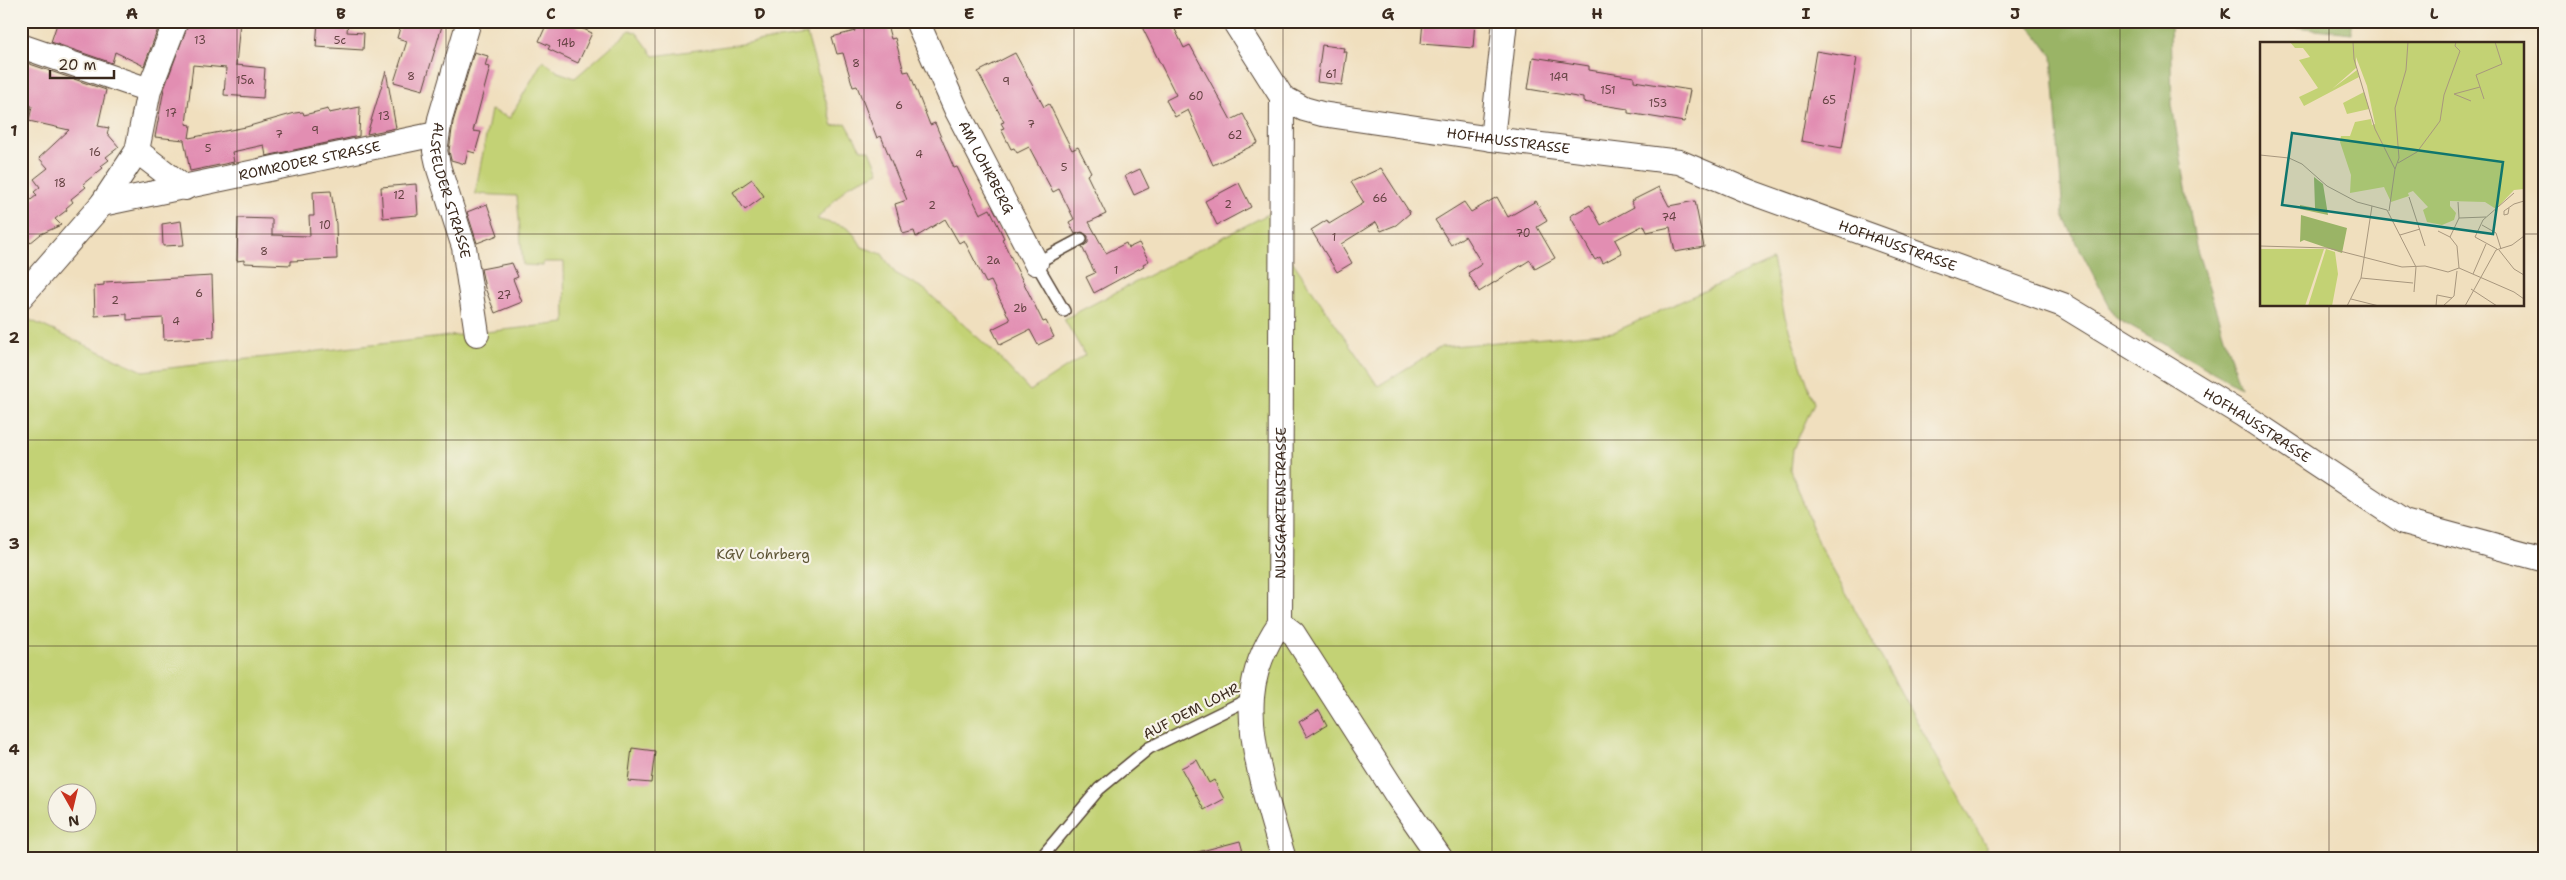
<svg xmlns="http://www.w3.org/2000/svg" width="2566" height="880" font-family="'Shantell Sans',sans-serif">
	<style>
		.green { fill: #c3d274; stroke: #7f7e49; fill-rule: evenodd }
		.forest { fill: #9ab466; stroke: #6a6f42 }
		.building { fill: #e28eb2 }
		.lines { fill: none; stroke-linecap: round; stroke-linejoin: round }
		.lane-casing { stroke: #564536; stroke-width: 14 }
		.street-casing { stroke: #564536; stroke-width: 26 }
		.lane { stroke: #fff; stroke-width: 11 }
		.street { stroke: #fff; stroke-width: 24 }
		.grid { fill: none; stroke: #3b2a1e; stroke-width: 1; stroke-opacity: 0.55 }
		.labels { text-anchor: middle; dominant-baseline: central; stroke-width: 4.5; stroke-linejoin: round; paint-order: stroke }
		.number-label { font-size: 11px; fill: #654343 }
		.street-label { font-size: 14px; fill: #3b2a1e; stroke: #f7f3e8 }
		.park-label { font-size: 14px; fill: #5d5434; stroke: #f7f3e8 }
		.inset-road { fill: none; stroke: #a8977e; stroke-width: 1 }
		.view { fill: #0f766e; fill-opacity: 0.15; stroke: #0f766e; stroke-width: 2.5 }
		.inset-edge { fill: none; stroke: #3b2a1e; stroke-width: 2.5 }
		.neatline { fill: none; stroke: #3b2a1e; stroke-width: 2 }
		.grid-label { font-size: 16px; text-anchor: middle; font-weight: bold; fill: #3b2a1e }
	</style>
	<rect width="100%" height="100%" fill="#f7f3e8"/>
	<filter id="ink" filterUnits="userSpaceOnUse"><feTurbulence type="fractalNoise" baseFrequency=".02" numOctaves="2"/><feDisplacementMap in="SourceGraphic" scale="10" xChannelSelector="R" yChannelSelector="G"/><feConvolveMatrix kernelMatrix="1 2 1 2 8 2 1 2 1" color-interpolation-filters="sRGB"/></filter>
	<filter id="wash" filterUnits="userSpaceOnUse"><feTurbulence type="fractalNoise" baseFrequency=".0096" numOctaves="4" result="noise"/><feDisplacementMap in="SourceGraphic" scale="20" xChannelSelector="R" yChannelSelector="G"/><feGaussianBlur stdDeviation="1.12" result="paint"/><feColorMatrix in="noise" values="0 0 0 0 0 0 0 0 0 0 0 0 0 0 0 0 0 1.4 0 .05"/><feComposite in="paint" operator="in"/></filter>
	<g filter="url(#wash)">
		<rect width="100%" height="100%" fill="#f0dfbe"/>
		<!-- green -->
		<path class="green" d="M630,30L637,33L654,56L807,35L833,126L846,123L861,150H870L879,172L849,185L817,219C842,228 847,220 862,247L882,254L895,273L924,289L995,353L1030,391L1085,355L1064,319L1274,211L1273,233L1378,386L1441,347L1614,332L1772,260L1785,317L1814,403L1793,449L1791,470L1818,543L1986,846L1985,859H21V316L143,371L565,323L564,262H543V266L523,265L517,196L475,194L491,110L510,118L543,60L558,72L575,78ZM58,792H88V822H58Z"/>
		<!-- forest -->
		<g class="forest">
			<polygon points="2026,21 2170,21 2172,105 2196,247 2240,387 2115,317 2063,216 2052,56"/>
			<polygon points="2240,21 2351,21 2352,33"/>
		</g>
		<g id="blocks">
			<!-- building -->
			<g class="building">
				<polygon points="58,21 161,21 144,66 115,52 112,63 51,42"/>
				<polygon points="189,21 240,21 236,65 265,68 263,98 224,95 226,68 193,65 186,124 191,125 189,138 246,127 295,113 303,112 304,115 328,109 329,113 360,107 359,136 266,156 264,145 232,152 234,162 190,171 184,140 155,137 164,89"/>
				<polygon points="318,21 348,21 347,32 364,33 363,50 316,47"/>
				<polygon points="402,21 427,21 442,26 423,90 394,82 407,41 397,38"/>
				<polygon points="548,21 566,21 592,33 578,63 548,49 550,46 539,41"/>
				<polygon points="852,21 886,21 891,39 895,38 904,72 909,71 930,125 935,123 954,168 957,167 980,214 990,209 1004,238 1002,239 1043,322 1046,321 1054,337 1038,345 1030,330 1000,345 992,329 1010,320 991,281 986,283 964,240 959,243 945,219 916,237 914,231 903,234 895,204 907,200 881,136 877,138 857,86 853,87 843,53 837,54 832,37 855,31"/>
				<polygon points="1139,21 1171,21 1184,48 1190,45 1231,120 1243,114 1258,143 1213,165 1188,110 1175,117 1166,100 1176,95"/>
				<polygon points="1423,21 1475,21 1473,48 1421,44"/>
				<polygon points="1322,45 1344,48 1343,52 1347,52 1342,85 1317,82"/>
				<polygon points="1816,51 1857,58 1842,148 1801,141"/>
				<polygon points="474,52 488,56 485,66 490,67 473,131 481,132 475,153 468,151 465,164 451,160 449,151 453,122"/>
				<polygon points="1015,53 1044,107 1049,104 1072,150 1078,147 1091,172 1087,175 1106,214 1089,222 1106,253 1126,243 1128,248 1139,243 1149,261 1143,264 1144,266 1094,293 1086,277 1095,273 1082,247 1088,243 1088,236 1082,232 1075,234 1069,222 1074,219 1059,189 1053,192 1029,147 1017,153 1014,148 1011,149 1001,129 1004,128 1001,123 1004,122 978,72"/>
				<polygon points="1533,57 1589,66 1589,70 1634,77 1634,81 1690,90 1684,122 1628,113 1628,109 1583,102 1583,98 1528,89"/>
				<polygon points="21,61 106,90 98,126 109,128 107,133 119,147 106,157 109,160 101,166 103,168 83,184 86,187 71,199 73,202 66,208 67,210 55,219 61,225 41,234 30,243 21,231 21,208 37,195 34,192 40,187 34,179 48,168 39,158 69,130 29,121 32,106 21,104"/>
				<polygon points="386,71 396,128 367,134"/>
				<polygon points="1381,168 1410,213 1396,225 1381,231 1376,222 1341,244 1352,263 1337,272 1311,230 1327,220 1329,224 1364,203 1351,182"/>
				<polygon points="1140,169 1149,188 1134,195 1125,176"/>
				<polygon points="752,179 764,196 745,210 733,192"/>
				<polygon points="1239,183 1251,207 1217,225 1205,201"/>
				<polygon points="416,184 418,215 383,218 381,187"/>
				<polygon points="1659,187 1669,206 1695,201 1704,247 1675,252 1670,227 1647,232 1644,225 1615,240 1622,253 1603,263 1600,257 1595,260 1570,216 1590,205 1601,225 1634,207 1631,201"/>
				<polygon points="331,191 336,224 337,259 291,261 291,265 244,263 244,260 237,261 238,218 272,219 272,235 310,236 309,216 314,216 313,192"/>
				<polygon points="1497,197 1508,217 1536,201 1547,221 1537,227 1555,258 1535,269 1530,260 1479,292 1468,273 1482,264 1465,236 1451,245 1435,220 1464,202 1471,212"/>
				<polygon points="487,204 498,235 477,243 467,212"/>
				<polygon points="181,221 184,245 163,246 162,224"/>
				<polygon points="512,263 518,277 513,279 522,302 495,313 485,288 481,269"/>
				<polygon points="212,276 214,337 164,340 163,318 127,320 127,314 95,316 94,286 104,285 104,282"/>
				<polygon points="1319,710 1327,725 1307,737 1299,722"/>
				<polygon points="632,748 655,751 651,783 628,781"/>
				<polygon points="1197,760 1209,783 1214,780 1224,799 1204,810 1181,768"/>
				<polygon points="1240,841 1245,859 1195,859 1194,853"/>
			</g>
		</g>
	</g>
	<g filter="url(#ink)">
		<use href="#blocks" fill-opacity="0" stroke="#564536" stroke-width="1"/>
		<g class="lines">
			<defs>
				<g id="lane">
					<polyline points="1064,311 1036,263 1081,239"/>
					<polyline points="1040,859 1099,789 1149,748 1251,698"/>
				</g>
				<g id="street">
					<path id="s1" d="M469,21L440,119L435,151L439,169L464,247L477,334"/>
					<path id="s2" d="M917,21L956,109L1036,263"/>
					<path id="s3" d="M1234,21L1282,97L1304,109L1322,114L1492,139L1679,162L1750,192L2063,305L2243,415L2404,522L2545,560"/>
					<polyline points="21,46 149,90"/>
					<polyline points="1492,139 1505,21"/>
					<polyline points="137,151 185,188"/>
					<path id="s4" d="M102,204L436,134"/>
					<polyline points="21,297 102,204 137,151 149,90 176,21"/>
					<path id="s5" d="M1280,623L1282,97"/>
					<polyline points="1280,623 1293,633 1398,797 1441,859"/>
					<path d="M1280,623C1265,645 1254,670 1252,697C1248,744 1270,813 1284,859"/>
				</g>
			</defs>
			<!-- lane casing -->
			<use href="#lane" class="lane-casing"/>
			<!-- street casing -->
			<use href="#street" class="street-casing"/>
			<!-- lane -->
			<use href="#lane" class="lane"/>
			<!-- street -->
			<use href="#street" class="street"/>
		</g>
	</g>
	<!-- grid -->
	<path class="grid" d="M237,21V859M446,21V859M655,21V859M864,21V859M1074,21V859M1283,21V859M1492,21V859M1702,21V859M1911,21V859M2120,21V859M2329,21V44M21,234H2261M2522,234H2545M2329,305V859M21,440H2545M21,646H2545"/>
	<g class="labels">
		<!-- number labels -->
		<g class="number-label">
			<text x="200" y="40">13</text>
			<text x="340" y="40">5c</text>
			<text x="566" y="43">14b</text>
			<text x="856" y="63">8</text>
			<text x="1331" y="74">61</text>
			<text x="411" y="76">8</text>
			<text x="1559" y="77">149</text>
			<text x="245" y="80">15a</text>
			<text x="1006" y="81">9</text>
			<text x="1608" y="90">151</text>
			<text x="1196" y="96">60</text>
			<text x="1829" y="100">65</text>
			<text x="1658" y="103">153</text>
			<text x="899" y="105">6</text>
			<text x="171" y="113">17</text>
			<text x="384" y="116">13</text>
			<text x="1031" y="124">7</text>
			<text x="315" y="130">9</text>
			<text x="279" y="134">7</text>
			<text x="1235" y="135">62</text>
			<text x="208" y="148">5</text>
			<text x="95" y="152">16</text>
			<text x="919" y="154">4</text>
			<text x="1064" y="167">5</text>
			<text x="60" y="183">18</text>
			<text x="399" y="195">12</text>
			<text x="1380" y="198">66</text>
			<text x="1228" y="204">2</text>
			<text x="932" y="205">2</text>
			<text x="1669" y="217">74</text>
			<text x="325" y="225">10</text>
			<text x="1523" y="233">70</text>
			<text x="1334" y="237">1</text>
			<text x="264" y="251">8</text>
			<text x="993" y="260">2a</text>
			<text x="1116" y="270">1</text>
			<text x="199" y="293">6</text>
			<text x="504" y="295">27</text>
			<text x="115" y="300">2</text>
			<text x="1020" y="308">2b</text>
			<text x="176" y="321">4</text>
		</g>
		<!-- street labels -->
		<g class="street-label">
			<text stroke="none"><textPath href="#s3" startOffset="322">HOFHAUSSTRASSE</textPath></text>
			<text stroke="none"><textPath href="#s4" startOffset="212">ROMRODER STRASSE</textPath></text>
			<text stroke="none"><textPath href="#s2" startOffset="162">AM LOHRBERG</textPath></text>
			<text stroke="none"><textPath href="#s1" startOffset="176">ALSFELDER STRASSE</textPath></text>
			<text stroke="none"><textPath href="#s3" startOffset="728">HOFHAUSSTRASSE</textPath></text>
			<text stroke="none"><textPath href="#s3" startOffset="1132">HOFHAUSSTRASSE</textPath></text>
			<text stroke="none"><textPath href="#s5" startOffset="120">NUSSGARTENSTRASSE</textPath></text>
			<text transform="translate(1191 711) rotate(-27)">AUF DEM LOHR</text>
		</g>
		<!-- park labels -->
		<g class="park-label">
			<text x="763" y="554">KGV Lohrberg</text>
		</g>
	</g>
	<!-- overview -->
	<g transform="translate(2260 42)">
		<rect width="264" height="264" fill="#f0dfbe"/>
		<path d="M30,0H264V147L254,148L236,167L225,160L190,159V164L196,171L194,178L182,183L167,180L163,168L168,165L153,149L148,151L149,154L131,160L124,145L90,151L91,133L80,100L81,94H90L95,80L111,77L112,83L115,82L107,44L96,15V26L72,47L97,28L99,35L44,64L39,55L58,46L39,18L50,15L43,6H35ZM104,50L109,67L87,72L83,61ZM0,207H64L45,264H0ZM66,207L75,210L78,232L72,264H48Z" fill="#c3d274"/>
		<path d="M54,135L63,142L68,173L40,167V163L55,166ZM41,173L87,186L82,211L44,198L40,200Z" fill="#9ab466"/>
		<path class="inset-road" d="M93,0L94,17L115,87L135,127L129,169M194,52L220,45M194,52L211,59M224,57L216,33L242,22L235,0M0,113L29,116L42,122L67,144L97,160L127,168L156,225M138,121L157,110L180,79L184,53L200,9L195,4L196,0M135,127L139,116L135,66L146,28L148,0M149,155L165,204M249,166L248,172L244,173V169L254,162L264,159M199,176L226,175M222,183L236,191L241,207M178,189L190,195L197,204L199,226M140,193L160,187M190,195L199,176L198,160M0,204L68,206L142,225L165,224L188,230L199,226M237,207L215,195L223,178L254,151M239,208L254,227L264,233M199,226L254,250L264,257M213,232L226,202M101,236L153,241M211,247L237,264M154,250L156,225M91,257L119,264M87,264L101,236L112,164M176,264L177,253L192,256M183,264L194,254L197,229M205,264L236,208L252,203L264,194"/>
		<path class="view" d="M32,91L243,120L233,192L22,163Z"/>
		<rect width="264" height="264" class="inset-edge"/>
	</g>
	<!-- margin -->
	<rect width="2566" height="880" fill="none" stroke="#f7f3e8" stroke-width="55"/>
	<!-- north arrow -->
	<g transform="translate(72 808) rotate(172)"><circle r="24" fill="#f7f3e8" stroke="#aca397"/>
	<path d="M0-4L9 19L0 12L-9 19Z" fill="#c8321e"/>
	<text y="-8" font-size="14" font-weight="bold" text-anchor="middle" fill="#3b2a1e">N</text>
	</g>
	<!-- scale -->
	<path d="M50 70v8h64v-8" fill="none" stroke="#3b2a1e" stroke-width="2.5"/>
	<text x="58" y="70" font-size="15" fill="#3b2a1e" stroke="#f7f3e8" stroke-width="4" paint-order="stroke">20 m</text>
	<rect x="28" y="28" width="2510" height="824" class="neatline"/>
	<g class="grid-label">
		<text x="132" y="19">A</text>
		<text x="341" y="19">B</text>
		<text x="551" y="19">C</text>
		<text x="760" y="19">D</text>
		<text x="969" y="19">E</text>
		<text x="1178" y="19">F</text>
		<text x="1388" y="19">G</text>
		<text x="1597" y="19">H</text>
		<text x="1806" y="19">I</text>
		<text x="2015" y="19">J</text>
		<text x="2225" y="19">K</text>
		<text x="2434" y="19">L</text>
		<text x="14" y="136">1</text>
		<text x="14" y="343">2</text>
		<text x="14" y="549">3</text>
		<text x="14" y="755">4</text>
	</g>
</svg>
